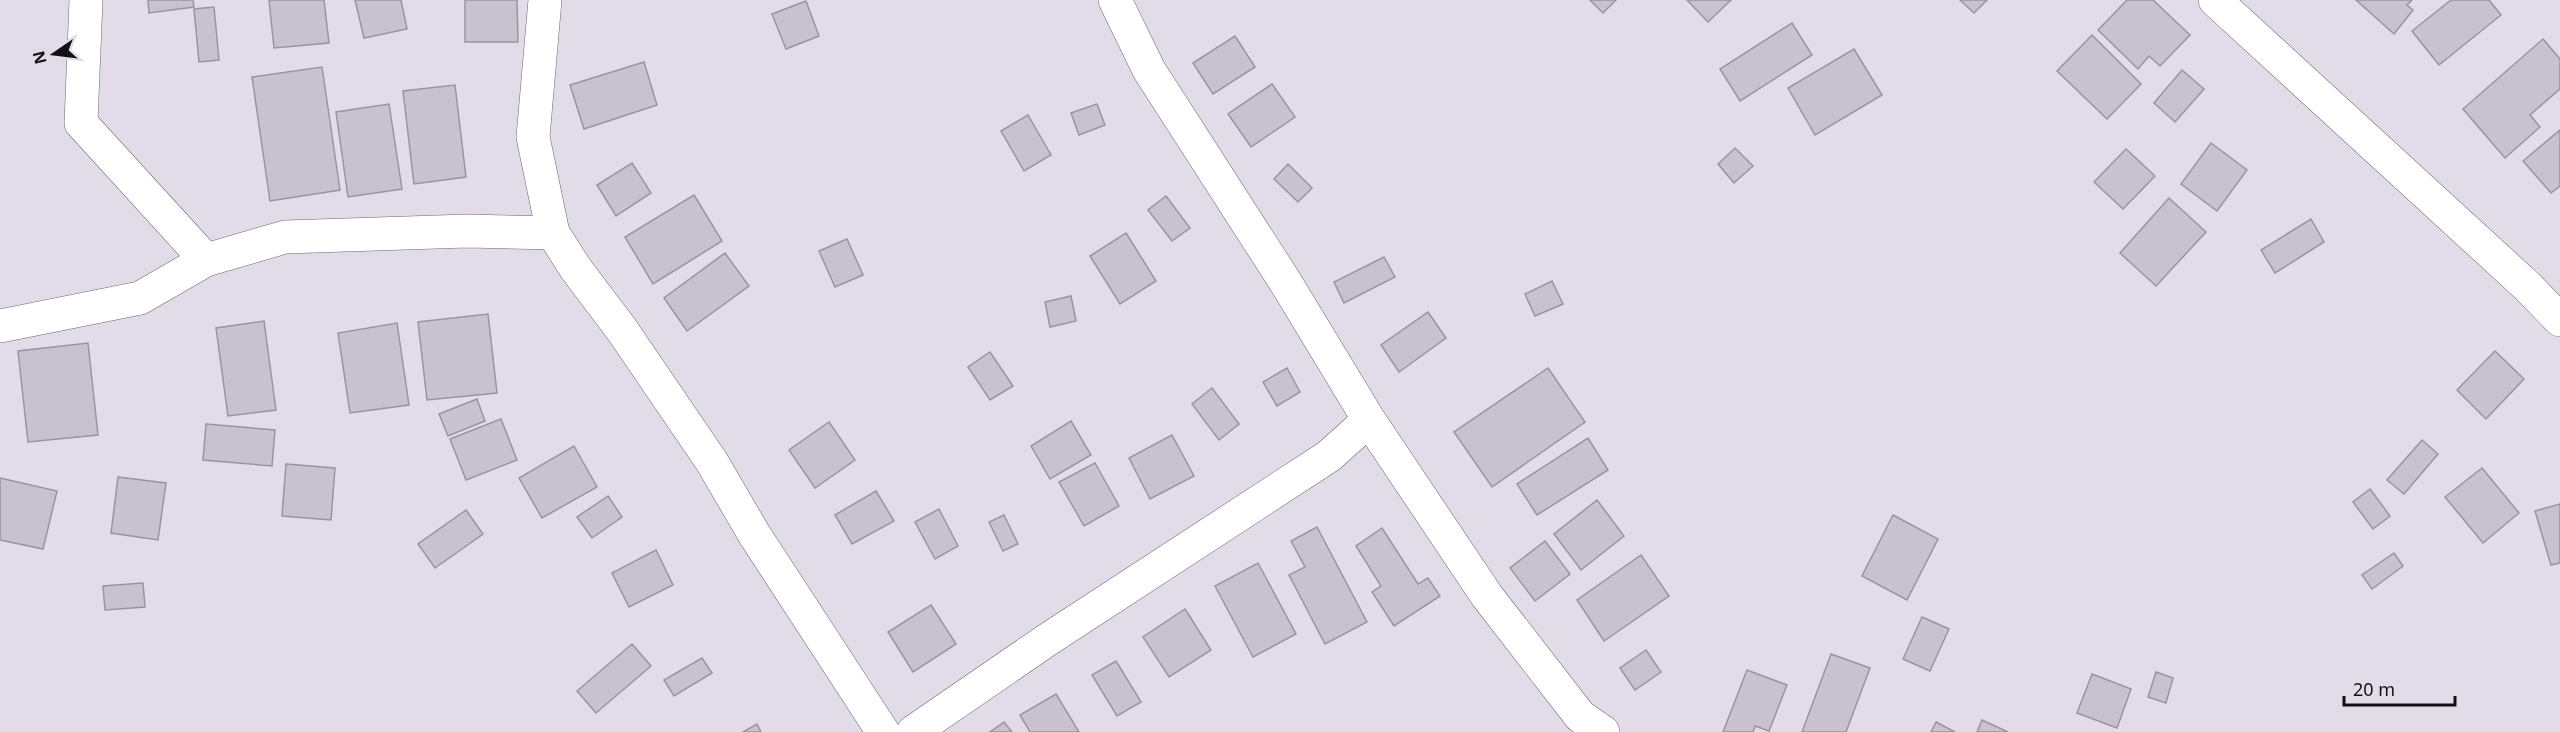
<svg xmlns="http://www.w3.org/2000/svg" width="2560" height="732" font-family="'Noto Sans',sans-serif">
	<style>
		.building { fill: #c8c2cf; stroke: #9a94a0; stroke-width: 1.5 }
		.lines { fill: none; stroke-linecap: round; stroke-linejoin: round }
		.minor-casing { stroke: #6b6671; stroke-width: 34 }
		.minor { stroke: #fff; stroke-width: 33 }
	</style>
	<rect width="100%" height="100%" fill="#e2dce8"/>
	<!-- building -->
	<g class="building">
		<polygon points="148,0 193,0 194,7 149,13"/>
		<polygon points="269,0 324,0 329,43 274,48"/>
		<polygon points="355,0 401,0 407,29 364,38"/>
		<polygon points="465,0 517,0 518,42 465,42"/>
		<polygon points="1590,0 1616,0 1603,13"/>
		<polygon points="1687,0 1731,0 1708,22"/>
		<polygon points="1960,0 1987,0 1974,13"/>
		<polygon points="2127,0 2153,0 2190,35 2160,66 2149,56 2138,69 2098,30"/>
		<polygon points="2356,0 2412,0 2407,5 2413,10 2394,34"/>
		<polygon points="2451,0 2489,0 2501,15 2439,65 2412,31"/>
		<polygon points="806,1 819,36 786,49 772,14"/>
		<polygon points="214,7 219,60 199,62 194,9"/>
		<polygon points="1792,23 1812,55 1740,101 1720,69"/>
		<polygon points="2092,35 2141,84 2107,119 2057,71"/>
		<polygon points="1235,36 1255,67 1213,94 1193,63"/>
		<polygon points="2543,39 2560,59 2560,89 2530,115 2540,127 2505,158 2463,109"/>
		<polygon points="1854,49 1882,95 1815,135 1788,88"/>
		<polygon points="644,62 657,105 584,129 570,85"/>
		<polygon points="322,67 340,190 270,201 252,77"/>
		<polygon points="2182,70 2204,89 2175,122 2154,103"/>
		<polygon points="1272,84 1295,117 1251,147 1228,114"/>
		<polygon points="455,85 466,177 414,184 403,91"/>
		<polygon points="389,104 402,189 348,197 336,112"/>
		<polygon points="1097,104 1105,125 1079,135 1071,113"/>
		<polygon points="1028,115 1051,155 1024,171 1001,131"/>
		<polygon points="2560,130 2560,186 2551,193 2523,161"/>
		<polygon points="2211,143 2247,170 2217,211 2181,184"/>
		<polygon points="1735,148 1753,166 1734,183 1718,164"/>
		<polygon points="2126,149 2155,176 2123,209 2094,182"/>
		<polygon points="632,163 651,193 616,216 597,185"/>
		<polygon points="1288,164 1312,188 1298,202 1274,179"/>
		<polygon points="694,195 722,241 653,284 625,237"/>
		<polygon points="1166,196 1190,228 1172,241 1148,210"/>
		<polygon points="2169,198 2206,232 2156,286 2120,253"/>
		<polygon points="2311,219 2324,242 2275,273 2261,250"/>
		<polygon points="1126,233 1156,281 1120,304 1090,256"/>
		<polygon points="847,239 863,275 835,287 819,251"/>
		<polygon points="725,253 749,286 687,331 664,298"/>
		<polygon points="1384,257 1395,277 1344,303 1334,282"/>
		<polygon points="1552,281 1563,304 1535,316 1525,294"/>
		<polygon points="1071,296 1076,321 1050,327 1045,302"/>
		<polygon points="1428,312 1446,338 1399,372 1381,345"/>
		<polygon points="488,314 497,393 427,400 418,322"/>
		<polygon points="264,321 276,410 228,416 216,328"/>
		<polygon points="397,323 409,405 350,413 338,333"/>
		<polygon points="88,343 98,435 28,442 18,351"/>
		<polygon points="2495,351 2524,379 2486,419 2457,390"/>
		<polygon points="990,352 1013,386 990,400 968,367"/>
		<polygon points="1287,368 1300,392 1277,406 1263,382"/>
		<polygon points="1548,368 1585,422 1492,487 1454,432"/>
		<polygon points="1212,388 1239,424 1219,440 1192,404"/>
		<polygon points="477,399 485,421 448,436 439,414"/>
		<polygon points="501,419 517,460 466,480 450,439"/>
		<polygon points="1071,421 1091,455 1050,479 1031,446"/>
		<polygon points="829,422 855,460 815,488 789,450"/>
		<polygon points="206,424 275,430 272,466 203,460"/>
		<polygon points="1172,435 1194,476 1150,499 1129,458"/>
		<polygon points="1588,438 1608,470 1537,515 1517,484"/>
		<polygon points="2422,440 2438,454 2404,494 2387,480"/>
		<polygon points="574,446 597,487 542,518 519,478"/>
		<polygon points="1095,463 1119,506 1084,526 1059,482"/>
		<polygon points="286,464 335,468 331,520 282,516"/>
		<polygon points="2482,468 2519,513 2483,543 2445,497"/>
		<polygon points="118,477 166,483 158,540 111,533"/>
		<polygon points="0,478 57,491 43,549 0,540"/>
		<polygon points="2370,489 2390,516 2373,529 2353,502"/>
		<polygon points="876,491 894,521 852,544 835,515"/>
		<polygon points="608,496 622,517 592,538 577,517"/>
		<polygon points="1597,500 1624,536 1581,570 1554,534"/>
		<polygon points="2560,504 2560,563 2551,565 2535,511"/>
		<polygon points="939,509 958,546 935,559 915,522"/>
		<polygon points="466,510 483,534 435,568 418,544"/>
		<polygon points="1004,515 1018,544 1003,551 989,522"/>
		<polygon points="1893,515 1938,539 1907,600 1862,576"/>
		<polygon points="1317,527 1367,622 1325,644 1289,575 1305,567 1291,541"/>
		<polygon points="1382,528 1418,584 1428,578 1440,596 1394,626 1372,592 1381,586 1356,546"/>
		<polygon points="1545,541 1570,574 1535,601 1510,568"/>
		<polygon points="656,550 673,585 629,607 612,573"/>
		<polygon points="2394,553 2403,566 2372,589 2362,575"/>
		<polygon points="1641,555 1669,596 1604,641 1577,600"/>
		<polygon points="1258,563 1296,634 1253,657 1215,586"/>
		<polygon points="143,583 145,607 105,610 103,586"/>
		<polygon points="931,605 956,644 913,672 888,632"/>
		<polygon points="1185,609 1211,650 1169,677 1143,637"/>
		<polygon points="1922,617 1949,629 1930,671 1903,659"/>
		<polygon points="632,644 651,666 596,713 577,691"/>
		<polygon points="1646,650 1661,672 1635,690 1620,668"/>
		<polygon points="1831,654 1870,668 1846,732 1802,732"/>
		<polygon points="702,658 712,673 674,696 664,680"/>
		<polygon points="1116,661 1141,702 1117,716 1092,675"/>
		<polygon points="1747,670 1787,685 1769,731 1755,726 1753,732 1723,732"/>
		<polygon points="2156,672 2173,678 2166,703 2148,697"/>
		<polygon points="2092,674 2131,689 2117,728 2077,713"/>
		<polygon points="1056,694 1079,732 1030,732 1020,715"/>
		<polygon points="1982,720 2008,732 1977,732"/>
		<polygon points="1004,722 1012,732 990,732"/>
		<polygon points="1936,722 1955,732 1931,732"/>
		<polygon points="757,724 761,732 743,732"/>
	</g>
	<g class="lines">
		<defs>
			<g id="minor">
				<polyline points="86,0 81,123 206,260"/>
				<polyline points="545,0 533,137 553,233"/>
				<polyline points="1115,0 1149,70 1286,283 1369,420 1487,596 1580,716 1603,732"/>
				<polyline points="2215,0 2527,286 2560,320"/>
				<polyline points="0,326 140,298 206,260 285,237 467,231 553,233 576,269 622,330 712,462 754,534 883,732"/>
				<polyline points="913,732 1047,640 1329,456 1369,420"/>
			</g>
		</defs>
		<!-- minor casing -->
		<use href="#minor" class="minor-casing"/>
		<!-- minor -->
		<use href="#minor" class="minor"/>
	</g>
	<!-- north arrow -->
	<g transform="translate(54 54) rotate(256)" stroke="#e2dce8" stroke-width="4.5" paint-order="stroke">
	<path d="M0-4.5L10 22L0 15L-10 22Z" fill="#131115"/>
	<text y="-9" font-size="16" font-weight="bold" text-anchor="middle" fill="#131115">N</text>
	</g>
	<!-- scale -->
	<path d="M2344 696v9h111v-9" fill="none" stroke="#131115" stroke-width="3"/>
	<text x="2353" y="696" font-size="18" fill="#131115" stroke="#e2dce8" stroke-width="4.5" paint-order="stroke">20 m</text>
</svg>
